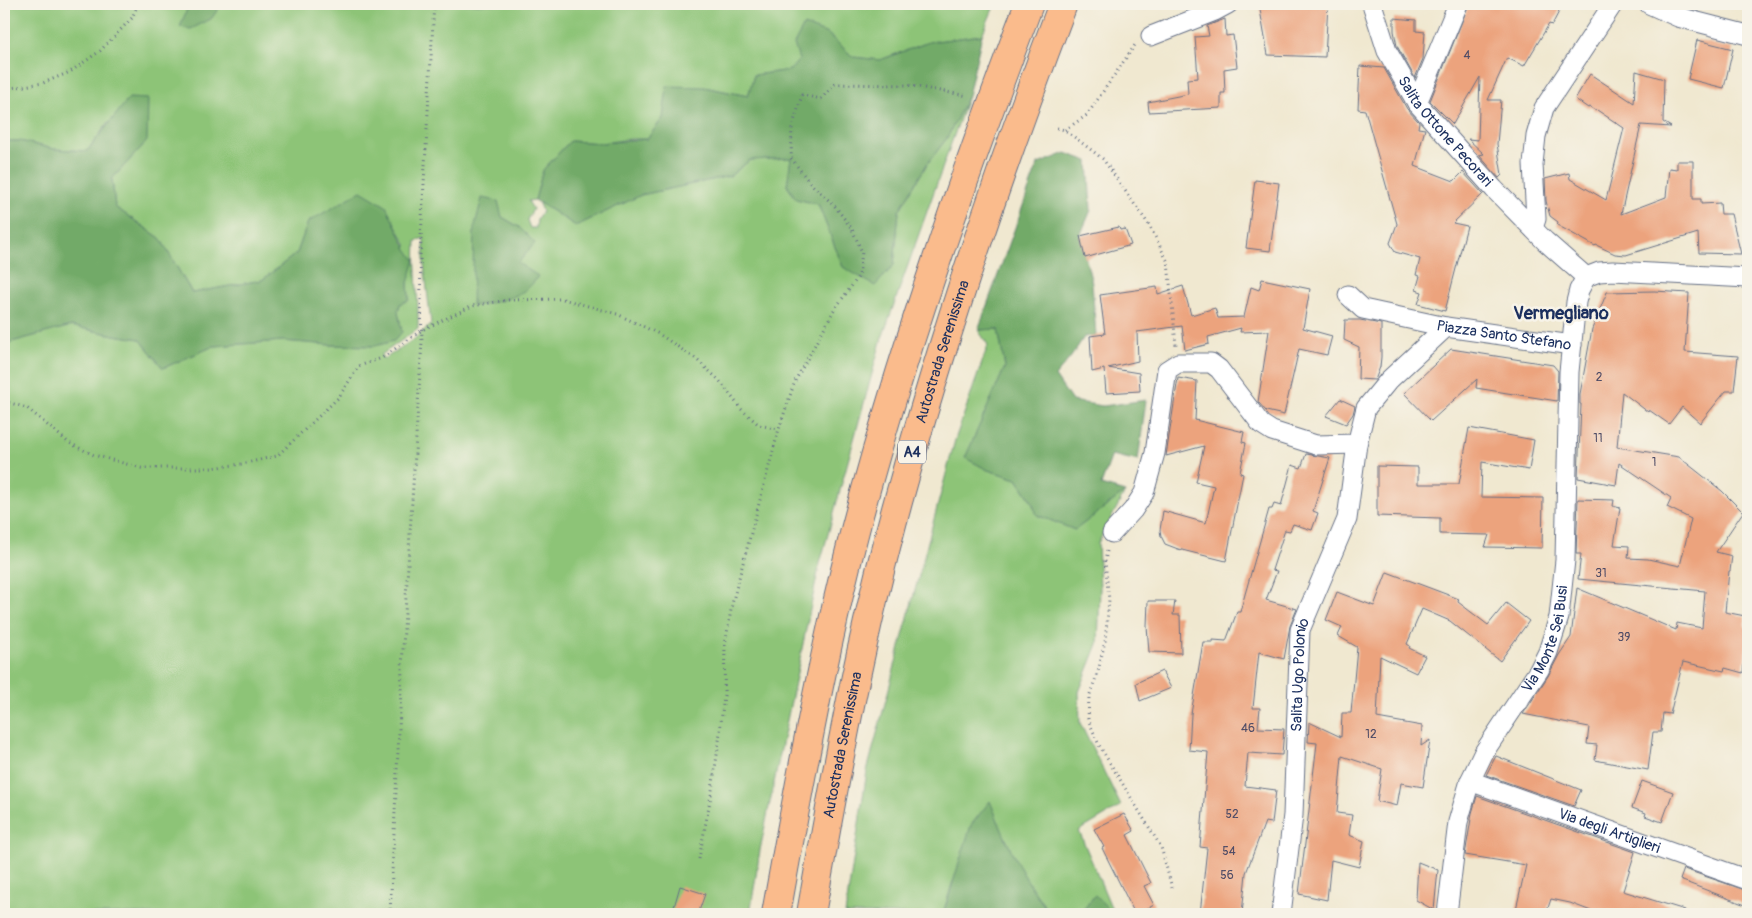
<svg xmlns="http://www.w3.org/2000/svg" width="1752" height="918" font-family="Pangolin,sans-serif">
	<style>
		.green { fill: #8dc477; stroke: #547a6a; fill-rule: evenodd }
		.forest { fill: #72aa68; stroke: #466c63 }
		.building { fill: #eca37d }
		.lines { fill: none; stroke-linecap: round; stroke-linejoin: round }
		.minor-casing { stroke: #667086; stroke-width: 21 }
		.motorway-casing { stroke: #667086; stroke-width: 30 }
		.path { stroke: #667086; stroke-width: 3; stroke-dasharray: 1 4; stroke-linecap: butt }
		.minor { stroke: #fff; stroke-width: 19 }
		.motorway { stroke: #fabb8c; stroke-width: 28 }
		.labels { text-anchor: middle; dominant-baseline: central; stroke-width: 5; stroke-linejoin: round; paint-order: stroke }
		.number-label { font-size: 12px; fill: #4f4c66 }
		.shield { fill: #f7f3e8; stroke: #5d6a87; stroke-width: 1 }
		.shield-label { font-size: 14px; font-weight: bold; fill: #1b2f5e }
		.street-label { font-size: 15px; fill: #1b2f5e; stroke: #f7f3e8 }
		.quarter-label { font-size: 18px; font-weight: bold; fill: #1b2f5e; stroke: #f7f3e8 }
	</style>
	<rect width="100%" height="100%" fill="#f7f3e8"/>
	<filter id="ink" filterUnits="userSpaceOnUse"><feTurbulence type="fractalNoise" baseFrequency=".02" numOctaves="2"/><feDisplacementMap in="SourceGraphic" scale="10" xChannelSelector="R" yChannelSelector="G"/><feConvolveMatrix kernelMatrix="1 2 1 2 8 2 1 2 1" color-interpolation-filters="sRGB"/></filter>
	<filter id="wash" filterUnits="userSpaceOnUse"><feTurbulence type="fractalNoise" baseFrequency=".0096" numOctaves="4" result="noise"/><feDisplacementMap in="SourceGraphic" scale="20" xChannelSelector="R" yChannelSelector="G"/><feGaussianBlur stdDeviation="1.12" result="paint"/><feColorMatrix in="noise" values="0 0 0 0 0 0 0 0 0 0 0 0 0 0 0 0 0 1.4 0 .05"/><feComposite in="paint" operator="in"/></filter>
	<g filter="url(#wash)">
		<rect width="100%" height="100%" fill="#f0e8d0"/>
		<!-- green -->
		<g class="green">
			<path d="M4,4H995L982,35L929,42L880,60L853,57L828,34L799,60L791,70L754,75L748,96L704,87L663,118L647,139H631L602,143L570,141L543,170L535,200L528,201L533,209L527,220L530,228H536L537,219L542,211L538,202L576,226L641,195L730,176L750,160L791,158L787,186L796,199L818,204L843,267L875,285L894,265L899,211L927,164L947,138L968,96L881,341L819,567L760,850L750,914H4V344L71,326L114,335L140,339L163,368L214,346L283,341L331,345L375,346L402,332L398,312L400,304L409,299L406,244L386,207L308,222L297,253L262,280L192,293L160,238L115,207L112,179L147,141L108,123L87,151L54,149L20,141H4ZM502,217L519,227L518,263ZM424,238V264L431,324L413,340L384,359L381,355L418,329C419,299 414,270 416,241Z"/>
			<path d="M998,329L1005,367L966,458L988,470L1017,479L1031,500L1037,515L1075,530L1125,492L1098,543L1100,588L1098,644L1079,692L1080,723L1121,806L1079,831L1114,914L1095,895L1080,914H1051C1023,882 1006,841 990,802L952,884L943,914H845L867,771L955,440L988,345L978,330Z"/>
		</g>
		<!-- forest -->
		<g class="forest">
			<polygon points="189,4 222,4 211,19 191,29 180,27"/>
			<polygon points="804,25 828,34 853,57 880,60 929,42 982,35 968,96 947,138 927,164 899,211 894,265 875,286 843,267 818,204 796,199 787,185 791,158 750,160 730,176 641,195 576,226 535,200 543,170 570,141 602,143 647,139 663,118 667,86 704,87 748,96 754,75 790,70 799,60 794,44"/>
			<polygon points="129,98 148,99 147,141 112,179 115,207 160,238 192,293 262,280 297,253 308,222 361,191 386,206 407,249 415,260 408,283 409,300 400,304 398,312 402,332 394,341 375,346 331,345 283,341 214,346 163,368 140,339 114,335 71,326 4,344 4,141 20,141 54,149 87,151"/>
			<polygon points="1066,153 1088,161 1091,210 1080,236 1092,283 1096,335 1084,337 1071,357 1055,376 1072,401 1103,406 1146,400 1138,461 1112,455 1101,485 1125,492 1075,530 1037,515 1031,500 1017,479 988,470 965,458 1005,367 998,329 978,330 1038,164"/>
			<path d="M482,198L498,201L502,217L519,227L535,243L518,263L538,276C525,299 496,302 472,306L474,229Z"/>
			<path d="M990,801C1006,841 1023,881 1051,914H943L971,825Z"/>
			<polygon points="1095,895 1114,914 1080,914"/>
		</g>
		<g id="blocks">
			<!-- building -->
			<g class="building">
				<polygon points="1259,4 1328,4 1325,57 1268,55"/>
				<polygon points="1469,4 1563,4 1552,25 1549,24 1524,66 1507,58 1488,100 1501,100 1497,144 1502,175 1499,178 1479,155 1484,154 1468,139 1478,140 1480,77 1453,124 1430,101"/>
				<polygon points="1394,18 1416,20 1416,31 1425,32 1423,59 1415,78 1397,46 1394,31"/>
				<polygon points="1225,19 1226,36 1233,35 1237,67 1224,69 1225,93 1221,93 1221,108 1149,112 1148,102 1188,94 1187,79 1198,78 1195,37 1209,36 1207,26"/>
				<polygon points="1697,40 1733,49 1724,88 1688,79"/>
				<polygon points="1360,66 1384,68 1407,109 1419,122 1418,128 1425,129 1415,166 1454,181 1463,172 1483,194 1453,223 1467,226 1445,311 1418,304 1422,292 1416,290 1420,276 1416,275 1420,259 1395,252 1390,243 1397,224 1365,110 1358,109"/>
				<polygon points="1636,71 1664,79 1663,122 1671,127 1641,125 1621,214 1666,197 1669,168 1677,169 1677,161 1693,161 1693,199 1701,199 1701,204 1720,203 1721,214 1731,214 1741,254 1699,253 1698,233 1626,255 1615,254 1596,245 1595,246 1557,225 1558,222 1550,216 1546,201 1545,179 1569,173 1570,179 1606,200 1624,128 1597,110 1596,111 1590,107 1588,108 1575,99 1590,74 1634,103"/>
				<polygon points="1255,180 1279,183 1270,251 1246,248"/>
				<polygon points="1119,227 1120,230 1125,229 1131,245 1085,258 1080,236"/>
				<polygon points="1262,279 1310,289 1303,328 1332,336 1327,355 1299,349 1284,415 1266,411 1258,402 1269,331 1240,332 1241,328 1208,337 1209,344 1185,350 1182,326 1137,332 1138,361 1108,368 1139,373 1140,391 1106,393 1104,369 1092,372 1090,336 1105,334 1100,295 1157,287 1158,294 1183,286 1191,315 1215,308 1218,318 1244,317 1251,287 1259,290"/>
				<polygon points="1654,291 1689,293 1685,352 1738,356 1734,391 1726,391 1700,423 1682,407 1669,424 1649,410 1648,412 1622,392 1617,447 1679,457 1722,491 1743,512 1716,552 1732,556 1730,571 1729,571 1725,612 1745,616 1745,627 1748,627 1748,634 1743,673 1725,668 1724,671 1683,662 1670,714 1663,713 1661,732 1653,732 1648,770 1595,760 1597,745 1587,744 1589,727 1523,714 1548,676 1559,655 1571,637 1577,588 1676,630 1677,623 1702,628 1705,591 1578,579 1581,554 1576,554 1578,499 1614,500 1613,506 1620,508 1614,545 1629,546 1628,558 1648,559 1680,566 1691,519 1667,507 1671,498 1619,463 1616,485 1578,478 1581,404 1580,404 1580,394 1592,329 1607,292"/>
				<polygon points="1345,320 1360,320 1381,324 1381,357 1380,367 1375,380 1358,379 1359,347 1344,340"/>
				<polygon points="1451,349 1553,365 1558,371 1557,401 1476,388 1477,379 1431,421 1404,393"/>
				<polygon points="1178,378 1197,381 1195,420 1244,432 1242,442 1246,443 1240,473 1243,474 1226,561 1178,549 1165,544 1161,536 1160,530 1163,511 1206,523 1214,486 1196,482 1204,446 1166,456"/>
				<polygon points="1340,399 1355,406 1353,414 1346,424 1326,416"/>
				<polygon points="1469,428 1534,440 1529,470 1482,462 1481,497 1543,498 1542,548 1485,547 1489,535 1440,534 1440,518 1377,516 1377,466 1418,467 1418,484 1459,484"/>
				<polygon points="1306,454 1330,458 1313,511 1318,513 1312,530 1293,524 1290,531 1285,530 1272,570 1277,571 1266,600 1297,609 1290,626 1284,659 1259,652 1253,708 1260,708 1258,728 1284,729 1282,755 1248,753 1245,786 1276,790 1272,823 1265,822 1246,873 1242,914 1200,914 1207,848 1200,847 1208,752 1189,750 1191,714 1203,642 1213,642 1213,640 1226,641 1237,612 1240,612 1269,509 1272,509 1274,504 1281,506 1292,465 1301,468"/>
				<polygon points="1387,572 1459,599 1458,602 1488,625 1506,603 1529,621 1500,661 1450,621 1422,609 1407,644 1410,646 1409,648 1425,656 1416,673 1380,656 1377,718 1422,726 1421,746 1430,740 1423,787 1401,783 1397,806 1377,801 1382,769 1342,756 1337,813 1352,815 1349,835 1364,841 1359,867 1331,860 1327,900 1299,894 1317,743 1308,742 1309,722 1341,737 1342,713 1351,713 1357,647 1338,636 1342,627 1326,620 1337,592 1374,606"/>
				<polygon points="1148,601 1175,601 1173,615 1180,615 1181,653 1149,652 1147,626"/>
				<polygon points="1162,671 1171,688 1140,701 1136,683"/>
				<polygon points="1496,756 1581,790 1574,806 1486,775"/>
				<polygon points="1642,781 1673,792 1662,822 1645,816 1646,813 1632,808"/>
				<polygon points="1477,796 1635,852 1623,891 1685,910 1685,914 1599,914 1570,903 1551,899 1546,914 1515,914 1526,865 1465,855 1472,813"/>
				<polygon points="1124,814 1134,831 1127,835 1151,883 1144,886 1154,905 1137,914 1135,914 1102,848 1104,847 1094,829"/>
				<polygon points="1418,862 1438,870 1434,910 1416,900"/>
				<polygon points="1684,869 1748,891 1748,906 1680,880"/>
				<polygon points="680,886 705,894 698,914 672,914"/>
			</g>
		</g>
	</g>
	<g filter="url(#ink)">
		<use href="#blocks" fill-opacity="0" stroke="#667086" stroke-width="1"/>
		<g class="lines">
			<defs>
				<g id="minor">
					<path id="s1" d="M1372,4L1387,51L1417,103L1494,189L1545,241L1586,277"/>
					<polyline points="1649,4 1678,17 1748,35"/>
					<polyline points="1151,36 1215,11 1228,4"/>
					<polyline points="1417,103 1458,4"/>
					<polyline points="1533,228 1536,219 1533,164 1536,136 1544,108 1613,4"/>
					<polyline points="1586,277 1599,272 1613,271 1748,278"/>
					<path id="s2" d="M1348,295L1363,309L1446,327L1572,345"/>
					<polyline points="1112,533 1133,510 1144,493 1155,453 1167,370 1178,363 1211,363 1219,369 1261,424 1272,431 1316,445 1357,444"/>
					<path id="s3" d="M1470,781L1748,880"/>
					<path id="s4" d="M1281,914L1293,815L1300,630L1347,519L1357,444L1366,408L1389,380L1446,327"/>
					<path id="s5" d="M1447,914L1458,822L1470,781L1484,752L1539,670L1548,652L1559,617L1565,560L1569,372L1576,302L1579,290L1586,277"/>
				</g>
				<g id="motorway">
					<path d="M776,914C802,769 828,624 868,482C913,320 969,161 1029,4"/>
					<path id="s6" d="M811,914C836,772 862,630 901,491C946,326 1002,164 1063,4"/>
				</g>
			</defs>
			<!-- minor casing -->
			<use href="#minor" class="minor-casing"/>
			<!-- motorway casing -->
			<use href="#motorway" class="motorway-casing"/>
			<!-- path -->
			<g class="path">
				<polyline points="4,89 43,83 70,72 100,51 132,18 138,4"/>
				<polyline points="1057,128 1065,130 1103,159 1149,225 1168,262 1176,345"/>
				<polyline points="1065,130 1087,115 1135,45"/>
				<polyline points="4,401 27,408 69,443 94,455 141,468 211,468 242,464 277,456 338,398 359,366 382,358 422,330 472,306 508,300 563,299 617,314 659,334 696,359 719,380 741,409 759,425 779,429 795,381 834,310 859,276 862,252 852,229 834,205 810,183 791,158 792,128 802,95 821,99 835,84 907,85 968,96"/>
				<polyline points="1107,551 1105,561 1109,600 1105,641 1098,672 1089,697 1088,719 1099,745 1161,847 1172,888"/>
				<polyline points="699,859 712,790 719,741 724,695 725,645 732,604 779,429"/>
				<polyline points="390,914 404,629 422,341 420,255 434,4"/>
			</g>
			<!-- minor -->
			<use href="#minor" class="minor"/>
			<!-- motorway -->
			<use href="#motorway" class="motorway"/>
		</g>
	</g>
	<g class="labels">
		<!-- number labels -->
		<g class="number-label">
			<text x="1467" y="55">4</text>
			<text x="1599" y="377">2</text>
			<text x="1598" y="438">11</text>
			<text x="1654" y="462">1</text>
			<text x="1601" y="573">31</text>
			<text x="1624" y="637">39</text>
			<text x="1248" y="728">46</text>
			<text x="1371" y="734">12</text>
			<text x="1232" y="814">52</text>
			<text x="1229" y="851">54</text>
			<text x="1227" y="875">56</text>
		</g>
		<!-- shield labels -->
		<rect class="shield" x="898" y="440.5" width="28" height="23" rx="4"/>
		<g class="shield-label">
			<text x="912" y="452">A4</text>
		</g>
		<!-- street labels -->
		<g class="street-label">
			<text stroke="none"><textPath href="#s1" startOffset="149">Salita Ottone Pecorari</textPath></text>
			<text stroke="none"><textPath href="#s2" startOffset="164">Piazza Santo Stefano</textPath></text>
			<text stroke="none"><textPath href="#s6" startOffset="578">Autostrada Serenissima</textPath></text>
			<text stroke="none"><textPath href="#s5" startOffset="298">Via Monte Sei Busi</textPath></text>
			<text stroke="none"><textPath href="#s4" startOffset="240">Salita Ugo Polonio</textPath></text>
			<text stroke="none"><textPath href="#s6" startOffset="172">Autostrada Serenissima</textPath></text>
			<text stroke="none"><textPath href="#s3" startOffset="148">Via degli Artiglieri</textPath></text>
		</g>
		<!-- quarter labels -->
		<g class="quarter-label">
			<text x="1561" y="313">Vermegliano</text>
		</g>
	</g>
	<!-- margin -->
	<rect width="1752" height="918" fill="none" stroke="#f7f3e8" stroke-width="20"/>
</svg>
